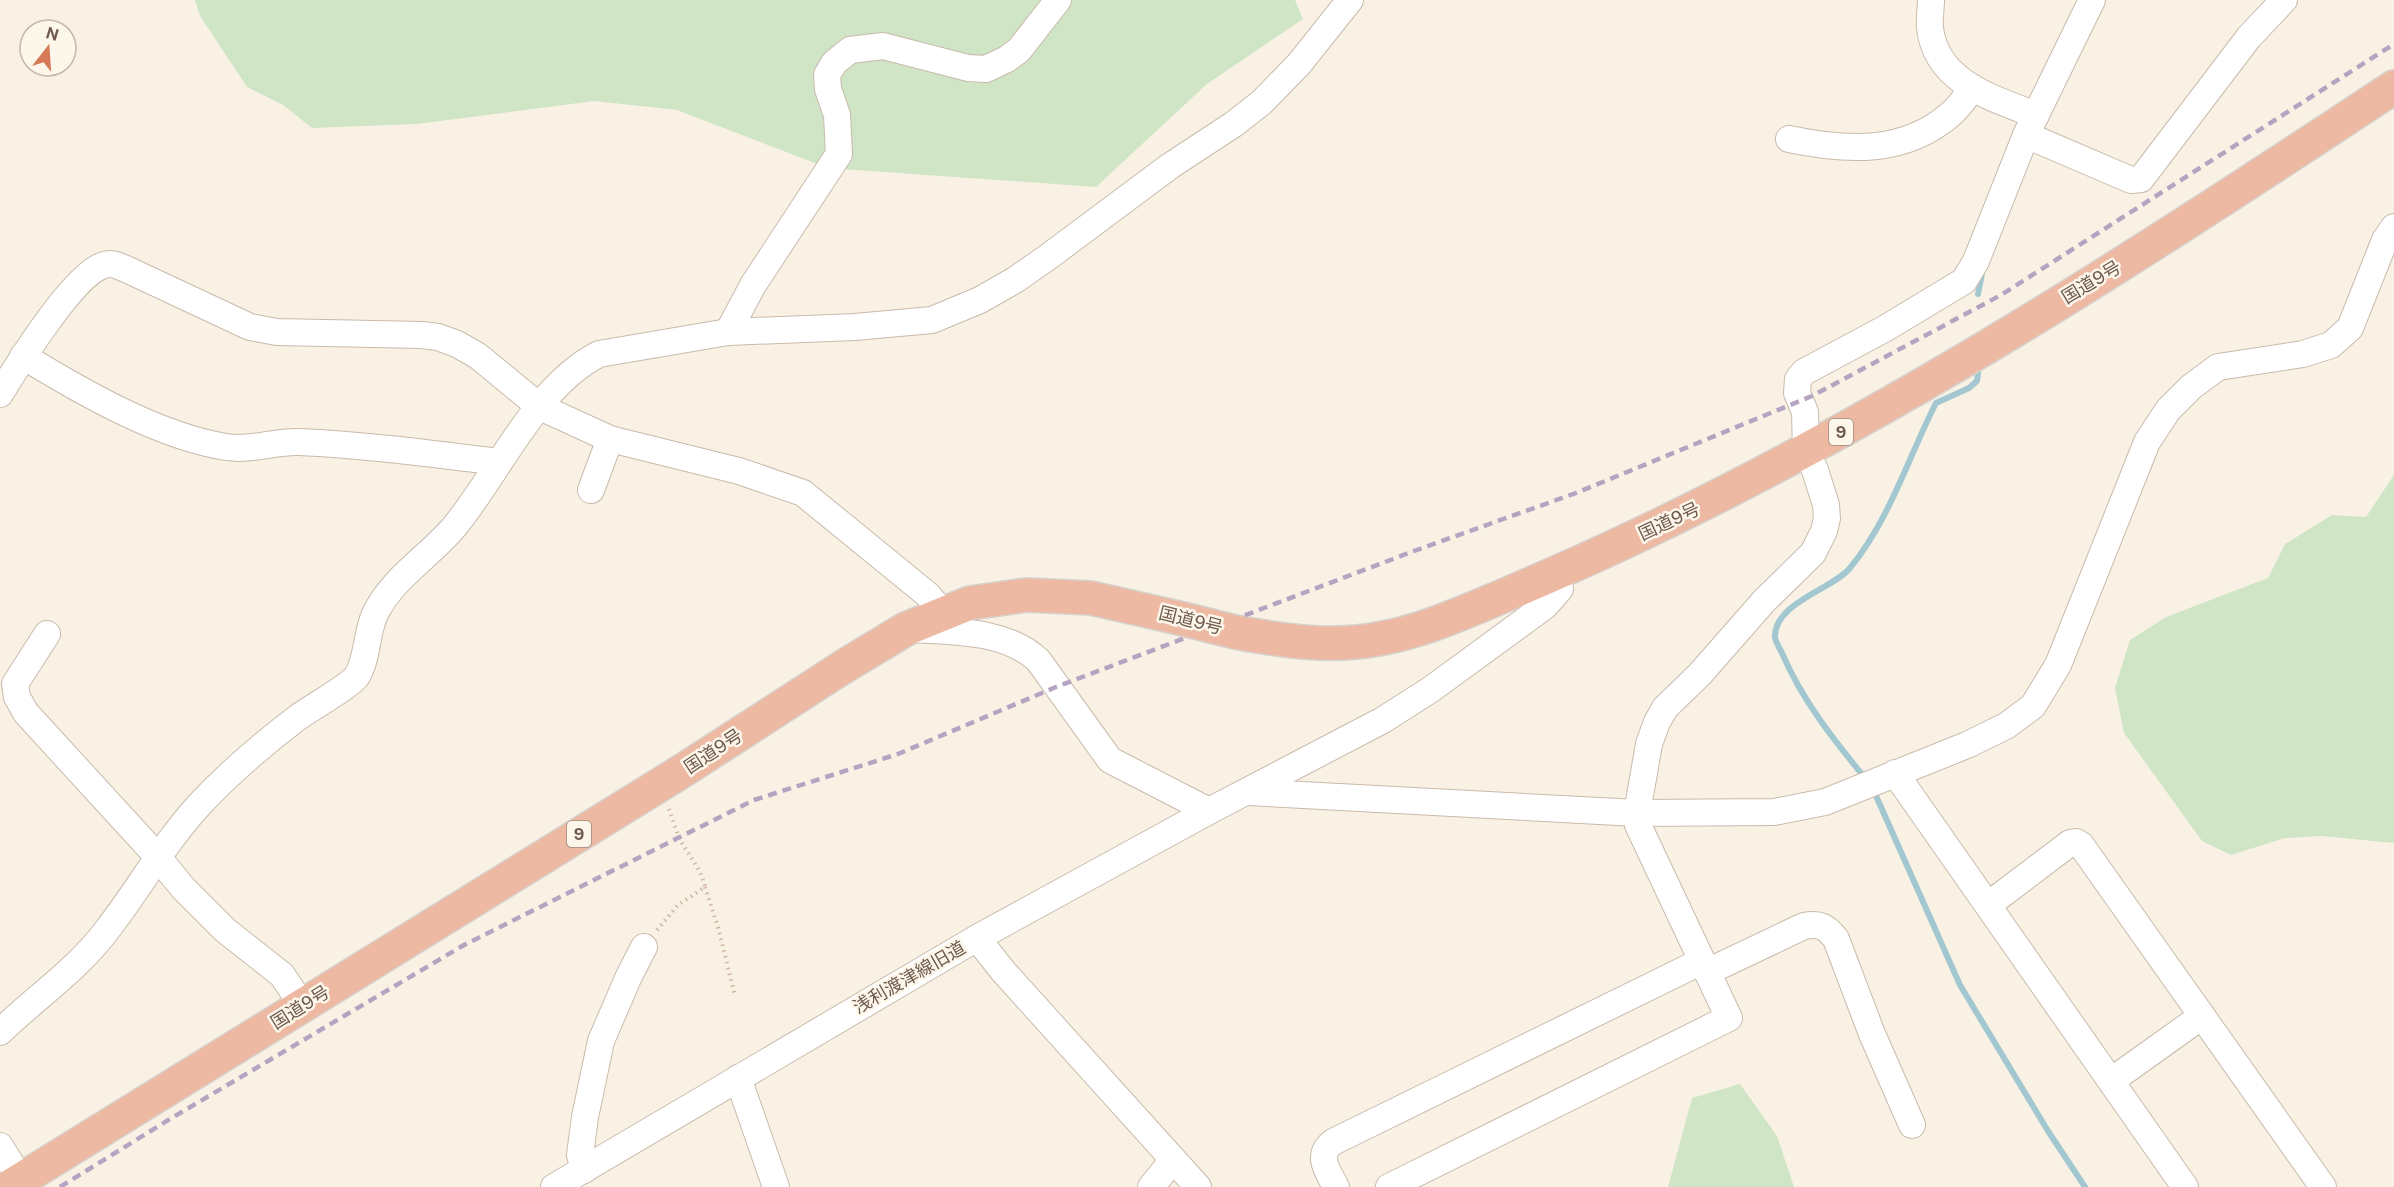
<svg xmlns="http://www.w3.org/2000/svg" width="2394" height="1187" font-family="'Public Sans','Noto Sans JP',sans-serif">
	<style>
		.green { fill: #d0e5c5 }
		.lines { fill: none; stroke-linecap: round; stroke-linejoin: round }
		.stream { stroke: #a3c7d1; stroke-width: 6 }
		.minor-casing { stroke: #c9baac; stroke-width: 28 }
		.highway-casing { stroke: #d7d1cd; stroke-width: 36 }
		.path { stroke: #d0b6a3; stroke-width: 4; stroke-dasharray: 1.5 4.5; stroke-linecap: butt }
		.minor { stroke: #fff; stroke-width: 26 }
		.highway { stroke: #edb9a2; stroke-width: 33 }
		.rail { stroke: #b5a4c1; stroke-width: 4.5; stroke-dasharray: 9 6; stroke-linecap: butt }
		.highway-bridge-casing { stroke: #d7d1cd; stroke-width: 36; stroke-linecap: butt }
		.highway-bridge { stroke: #edb9a2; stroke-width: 33 }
		.labels { text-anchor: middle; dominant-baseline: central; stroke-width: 5; stroke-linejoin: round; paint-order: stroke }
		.shield { fill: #fdf6ea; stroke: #9a8a7c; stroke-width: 1.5 }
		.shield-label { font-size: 16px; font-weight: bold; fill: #6f5b4d }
		.street-label { font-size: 18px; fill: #6f5b4d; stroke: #fdf6ea }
	</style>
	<rect width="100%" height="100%" fill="#f9f2e4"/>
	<!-- green -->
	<g class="green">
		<polygon points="195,0 1295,0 1303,19 1207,84 1096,187 828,168 677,110 594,101 417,124 312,128 283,105 247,87 200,16"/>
		<polygon points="2394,475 2394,843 2321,836 2285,838 2231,855 2202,841 2124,733 2115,688 2130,640 2166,617 2268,578 2285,544 2332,515 2366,517"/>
		<polygon points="1740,1084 1777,1136 1794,1187 1668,1187 1692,1098"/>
	</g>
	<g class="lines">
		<!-- stream -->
		<g class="stream">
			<polyline points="1978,294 1982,274"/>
			<path d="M1865,778C1833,739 1802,700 1782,653C1780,649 1775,641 1775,637C1774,603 1833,589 1850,568C1890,519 1908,458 1936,403L1969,388L1977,381L1979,365"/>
			<polyline points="1873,789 1960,985 2048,1131 2085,1187"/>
		</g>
		<defs>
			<g id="minor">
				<path d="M1931,0C1931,9 1929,19 1930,28C1936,82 1992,98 2036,115"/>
				<polyline points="2026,135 2131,180 2141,179 2249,37 2284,0"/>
				<path d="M1789,139C1846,151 1905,155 1952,113C1960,106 1966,96 1973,88"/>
				<polyline points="728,332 753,285 839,154 837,115 828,89 827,75 834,63 850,50 883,46 968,68 986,69 1007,59 1019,50 1058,0"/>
				<path d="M23,356C82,392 158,436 226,447C250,451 276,441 299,442C366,445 433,454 499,462"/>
				<path d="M0,394C17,366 74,273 104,265C112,262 118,266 126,269L250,327L277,332L422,335L438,337L457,344L478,356L540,407L610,439L739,471L803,493L928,595L943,613"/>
				<polyline points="591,490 610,439"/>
				<path d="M913,629C955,632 1005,630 1038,660L1110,760L1209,811"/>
				<polyline points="47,634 15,684 17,697 26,713 157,856 183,888 225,930 282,975 302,1005"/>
				<polyline points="1895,773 2185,1187"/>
				<polyline points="1247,792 1637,813 1774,812 1825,802 1967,745 2006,726 2033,706 2058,665 2147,442 2168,410 2191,387 2218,367 2303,354 2331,345 2350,328 2385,240 2394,227"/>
				<polyline points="1988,905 2070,843 2076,842 2081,845 2323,1187"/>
				<polyline points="977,938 1003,971 1198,1187"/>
				<path d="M1707,972L1804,926C1819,923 1826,926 1836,939L1872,1034L1912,1125"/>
				<path d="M0,1032C35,998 78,969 107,930C139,889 164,843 200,804C229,773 263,744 297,718C309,709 350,686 357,676C368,658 366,633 375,614C392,578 430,556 455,526C499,472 536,386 599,354L728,332L855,327L932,320L980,300L1015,280L1048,257L1170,166L1234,124L1262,102L1299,64L1350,0"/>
				<polyline points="738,1078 776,1187"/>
				<polyline points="2111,1081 2202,1016"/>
				<polyline points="0,1146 21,1180"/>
				<polyline points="584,1170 580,1155 585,1117 601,1041 629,976 644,947"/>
				<polyline points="554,1187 977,938 1209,811 1383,720 1430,690 1545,606 1560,589 1557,573"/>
				<polyline points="1151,1187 1173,1160"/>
				<path d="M1336,1187C1328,1171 1315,1156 1333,1142L1702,961"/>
				<polyline points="1389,1187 1729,1018 1638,825 1637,813 1649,744 1657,722 1665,708 1700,674 1764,601 1813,553 1824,531 1827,518 1826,505 1815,470 1806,452 1805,412 1797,393 1798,379 1804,372 1886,328 1964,281 1976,261 2026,135 2092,0"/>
			</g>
			<g id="highway">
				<path d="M1235,632C1283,641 1330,648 1378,639C1419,632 1458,615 1496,599C1538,581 1580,563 1622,543C1893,416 2145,252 2394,87"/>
				<polyline points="9,1187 679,773 843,667 906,629 970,603 1027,595 1091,598 1183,619"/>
			</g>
		</defs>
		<!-- minor casing -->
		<use href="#minor" class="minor-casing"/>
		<!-- highway casing -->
		<use href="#highway" class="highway-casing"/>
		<!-- path -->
		<g class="path">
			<polyline points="705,887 718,927 735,996"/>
			<path d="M657,930L678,905L705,887C701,870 692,859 683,845C677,835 673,820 669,809"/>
		</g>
		<!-- minor -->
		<use href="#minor" class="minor"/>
		<!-- highway -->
		<use href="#highway" class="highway"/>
		<!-- rail -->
		<polyline class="rail" points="60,1187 170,1119 464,945 754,800 898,754 1056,687 1414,551 1576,493 1812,396 2001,295 2394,44"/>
		<defs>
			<polyline id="highway-bridge" points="1183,619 1235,632"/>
		</defs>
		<!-- highway-bridge casing -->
		<use href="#highway-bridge" class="highway-bridge-casing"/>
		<!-- highway-bridge -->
		<use href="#highway-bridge" class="highway-bridge"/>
	</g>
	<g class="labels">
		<!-- shield labels -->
		<g class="shield">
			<rect x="1829" y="419" width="24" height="26" rx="4.5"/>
			<rect x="567" y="821" width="24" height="26" rx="4.5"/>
		</g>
		<g class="shield-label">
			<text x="1841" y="432">9</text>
			<text x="579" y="834">9</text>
		</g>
		<!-- street labels -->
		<g class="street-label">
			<text transform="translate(2091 282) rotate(-31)">国道9号</text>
			<text transform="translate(1669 521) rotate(-25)">国道9号</text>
			<text transform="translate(1191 620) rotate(14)">国道9号</text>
			<text transform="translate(713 751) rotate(-33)">国道9号</text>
			<text transform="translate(909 977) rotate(-30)">浅利渡津線旧道</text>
			<text transform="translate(300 1007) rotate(-32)">国道9号</text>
		</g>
	</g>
	<!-- north arrow -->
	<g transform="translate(48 48) rotate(17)"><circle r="28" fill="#fdf6ea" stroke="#c4b8ab" stroke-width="1.5"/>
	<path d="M0-4.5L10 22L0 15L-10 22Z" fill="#d67957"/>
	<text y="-9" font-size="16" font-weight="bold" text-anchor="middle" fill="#6f5b4d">N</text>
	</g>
</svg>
